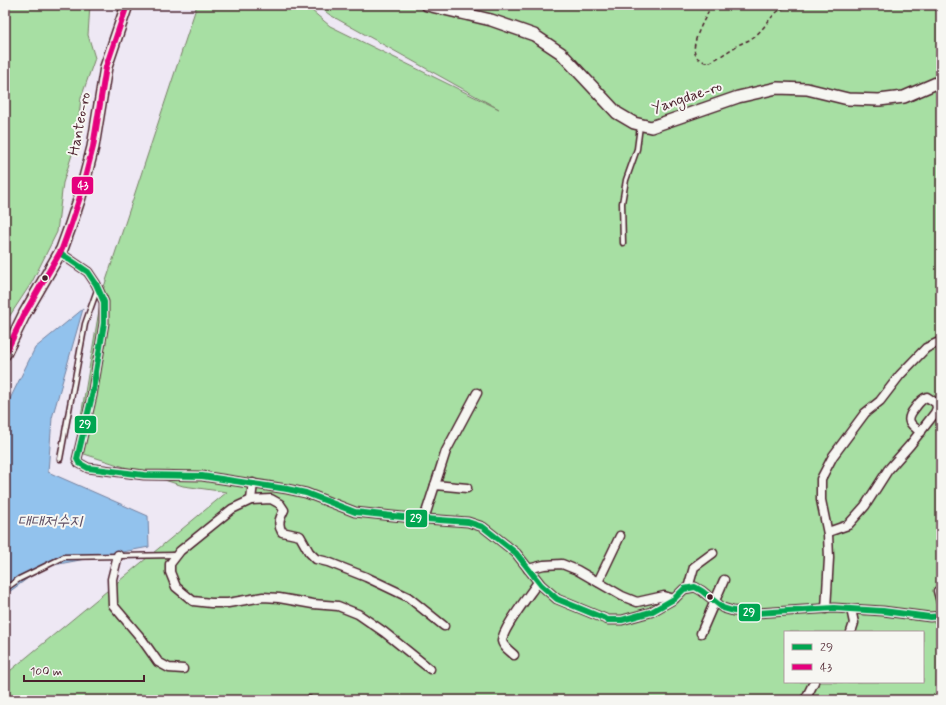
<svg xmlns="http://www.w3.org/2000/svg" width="946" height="705" font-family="Mynerve,'Poor Story',sans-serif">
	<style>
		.green { fill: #a7dfa3; stroke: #787f67; fill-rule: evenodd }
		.water { fill: #92c2ed; stroke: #75819f }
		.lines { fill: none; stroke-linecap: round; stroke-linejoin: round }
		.lane-casing { stroke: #4a1f2b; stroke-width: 7 }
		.street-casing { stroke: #4a1f2b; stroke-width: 11 }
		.secondary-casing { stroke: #4a1f2b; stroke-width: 14 }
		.path { stroke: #4a1f2b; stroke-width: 1.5; stroke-dasharray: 4 3; stroke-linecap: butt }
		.lane { stroke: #f6f6f2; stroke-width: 4 }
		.street { stroke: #f6f6f2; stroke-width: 8 }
		.secondary { stroke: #f6f6f2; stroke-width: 11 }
		.bus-1-casing { stroke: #f6f6f2; stroke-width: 9 }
		.bus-2-casing { stroke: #f6f6f2; stroke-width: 9 }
		.bus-1 { stroke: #00a651; stroke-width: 6 }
		.bus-2 { stroke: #e5007d; stroke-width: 6 }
		.bus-dot { fill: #4a1f2b; stroke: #f6f6f2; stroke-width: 1.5 }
		.labels { text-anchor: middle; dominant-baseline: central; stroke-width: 4; stroke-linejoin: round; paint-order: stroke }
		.street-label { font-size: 15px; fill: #4a1f2b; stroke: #f6f6f2 }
		.water-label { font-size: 16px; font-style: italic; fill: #605065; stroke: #f6f6f2 }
		.line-badge { stroke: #f6f6f2; stroke-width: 1.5 }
		.badge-label { font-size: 11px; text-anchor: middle; font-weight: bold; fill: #fff }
	</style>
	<rect width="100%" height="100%" fill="#eee8f4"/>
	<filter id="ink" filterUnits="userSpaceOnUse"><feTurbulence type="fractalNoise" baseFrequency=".025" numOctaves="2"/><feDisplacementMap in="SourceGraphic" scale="8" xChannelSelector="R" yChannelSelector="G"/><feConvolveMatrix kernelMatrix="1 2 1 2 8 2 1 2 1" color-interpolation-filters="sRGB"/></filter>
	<g filter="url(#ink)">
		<!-- green -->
		<g class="green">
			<polygon points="5,5 90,5 88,35 95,58 81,98 76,142 63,183 57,232 32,282 5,323"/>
			<path d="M197,5H305L330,26L499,109L330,15L317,5H941V700H5V675L227,492L183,486L75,451L102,293ZM785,632H923V682H785Z"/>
		</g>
		<!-- water -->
		<polygon class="water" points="83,309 52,418 48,472 148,516 149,547 43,567 5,595 5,409 35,348"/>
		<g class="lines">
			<defs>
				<g id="lane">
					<polyline points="623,243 622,203 626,180 637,149 640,126"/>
					<polyline points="60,459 85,324 97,290"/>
					<polyline points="5,589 19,579 64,557 176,555"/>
				</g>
				<g id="street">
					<polyline points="60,253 88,272 96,284 104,302 104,323 92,396 77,459 79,463 88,468 144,475 202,476 287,489 306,493 355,512 412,518 468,522 483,527 516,553 541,585 557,599 608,620 622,620 651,612 674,599 684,589 695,587 702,591 723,608 733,611 756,613 834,608 883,611 930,617 941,616"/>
					<polyline points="435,485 467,488"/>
					<polyline points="251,500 253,483"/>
					<polyline points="424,519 446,451 477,393"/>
					<path d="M828,532L848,525L865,506L888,470L910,445L935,413L937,408L936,403L927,397C921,399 918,404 915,408C905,420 909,424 921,432"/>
					<polyline points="118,555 112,579 113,605 141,638 158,662 169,668 183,669"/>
					<polyline points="528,569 544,565 562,564 577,570 622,596 637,602 664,596 674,599"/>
					<polyline points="598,582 620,536"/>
					<polyline points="688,588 694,567 713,553"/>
					<polyline points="938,591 941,602"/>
					<polyline points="826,609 829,558 828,534 821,500 821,479 833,456 865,413 880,401 900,375 926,348 941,341"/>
					<polyline points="851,632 854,623 851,609"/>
					<polyline points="701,633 724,580"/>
					<path d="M514,655C510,651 503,647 502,641C502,629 531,593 538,582"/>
					<path d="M430,669L384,632L358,614L338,606L313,604L279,598L263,597L228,603H211L193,601L176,587L170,572V564L180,551L232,509L251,500L271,499L280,504L284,510C280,518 277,524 282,532L300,536L309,552L316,559L328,562L366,577L408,597L444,626"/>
					<polyline points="805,700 814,682"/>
				</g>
				<g id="secondary">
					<polyline points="427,5 491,20 534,35 561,53 617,113 634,123 651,127 738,97 777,88 807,89 848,99 879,100 904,97 941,81"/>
					<polyline points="5,354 25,313 62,249 70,227 80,197 93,147 106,67 127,5"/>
				</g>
			</defs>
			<!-- lane casing -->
			<use href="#lane" class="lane-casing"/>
			<!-- street casing -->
			<use href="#street" class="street-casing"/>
			<!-- secondary casing -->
			<use href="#secondary" class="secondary-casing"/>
			<!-- path -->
			<g class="path">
				<path d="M707,5L709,10C704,21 686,50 699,59C701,61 706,62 708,63C719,58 725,53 735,47C740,43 747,42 752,38C770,26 770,8 795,5"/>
				<polyline points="907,5 908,7 913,8 923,5"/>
				<polyline points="294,700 306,696 311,696 313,700"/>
			</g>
			<!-- lane -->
			<use href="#lane" class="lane"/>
			<!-- street -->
			<use href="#street" class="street"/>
			<!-- secondary -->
			<use href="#secondary" class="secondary"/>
			<defs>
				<polyline id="bus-1" points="60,253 88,272 96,284 104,302 104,323 92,396 77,459 79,463 88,468 144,475 202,476 287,489 306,493 355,512 412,518 468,522 483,527 516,553 541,585 557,599 608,620 622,620 651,612 674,599 684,589 695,587 702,591 723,608 733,611 756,613 834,608 883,611 930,617 941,616"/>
				<polyline id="bus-2" points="5,354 25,313 62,249 70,227 80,197 93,147 106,67 127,5"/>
			</defs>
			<!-- bus-1 casing -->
			<use href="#bus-1" class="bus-1-casing"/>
			<!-- bus-2 casing -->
			<use href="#bus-2" class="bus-2-casing"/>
			<!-- bus-1 -->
			<use href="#bus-1" class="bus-1"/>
			<!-- bus-2 -->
			<use href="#bus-2" class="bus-2"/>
		</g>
	</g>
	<!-- markers -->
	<g class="bus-dot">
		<circle cx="45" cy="278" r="3.5"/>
		<circle cx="710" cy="597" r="3.5"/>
	</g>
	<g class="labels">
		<!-- street labels -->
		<g class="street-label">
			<text transform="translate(687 98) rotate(-19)">Yangdae-ro</text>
			<text transform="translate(80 124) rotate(-79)">Hanteo-ro</text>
		</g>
		<!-- water labels -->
		<g class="water-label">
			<text x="50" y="521">대대저수지</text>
		</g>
	</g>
	<g class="line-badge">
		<rect x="71" y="176" width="23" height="19" rx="4" fill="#e5007d"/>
		<rect x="74" y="415" width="23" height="19" rx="4" fill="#00a651"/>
		<rect x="405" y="509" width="23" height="19" rx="4" fill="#00a651"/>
		<rect x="738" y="603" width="23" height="19" rx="4" fill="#00a651"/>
	</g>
	<g class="badge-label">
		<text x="83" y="189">43</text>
		<text x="85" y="428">29</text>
		<text x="416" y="522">29</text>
		<text x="749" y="616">29</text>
	</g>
	<!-- margin -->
	<rect width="946" height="705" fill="none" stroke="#f6f6f2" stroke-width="20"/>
	<rect x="10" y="10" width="926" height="685" fill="none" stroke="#4a1f2b" stroke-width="1.5" filter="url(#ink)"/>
	<!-- legend -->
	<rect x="784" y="631" width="140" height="52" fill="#f6f6f2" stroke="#b1a0a2"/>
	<rect x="792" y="644" width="20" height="6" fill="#00a651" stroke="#b1a0a2"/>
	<text x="820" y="651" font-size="12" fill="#4a1f2b">29</text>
	<rect x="792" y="664" width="20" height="6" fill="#e5007d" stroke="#b1a0a2"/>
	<text x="820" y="671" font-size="12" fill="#4a1f2b">43</text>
	<!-- scale -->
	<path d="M24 675v6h120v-6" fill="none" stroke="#4a1f2b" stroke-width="2"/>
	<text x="30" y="675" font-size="12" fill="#4a1f2b" stroke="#f6f6f2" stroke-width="3" paint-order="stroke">100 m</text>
</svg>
